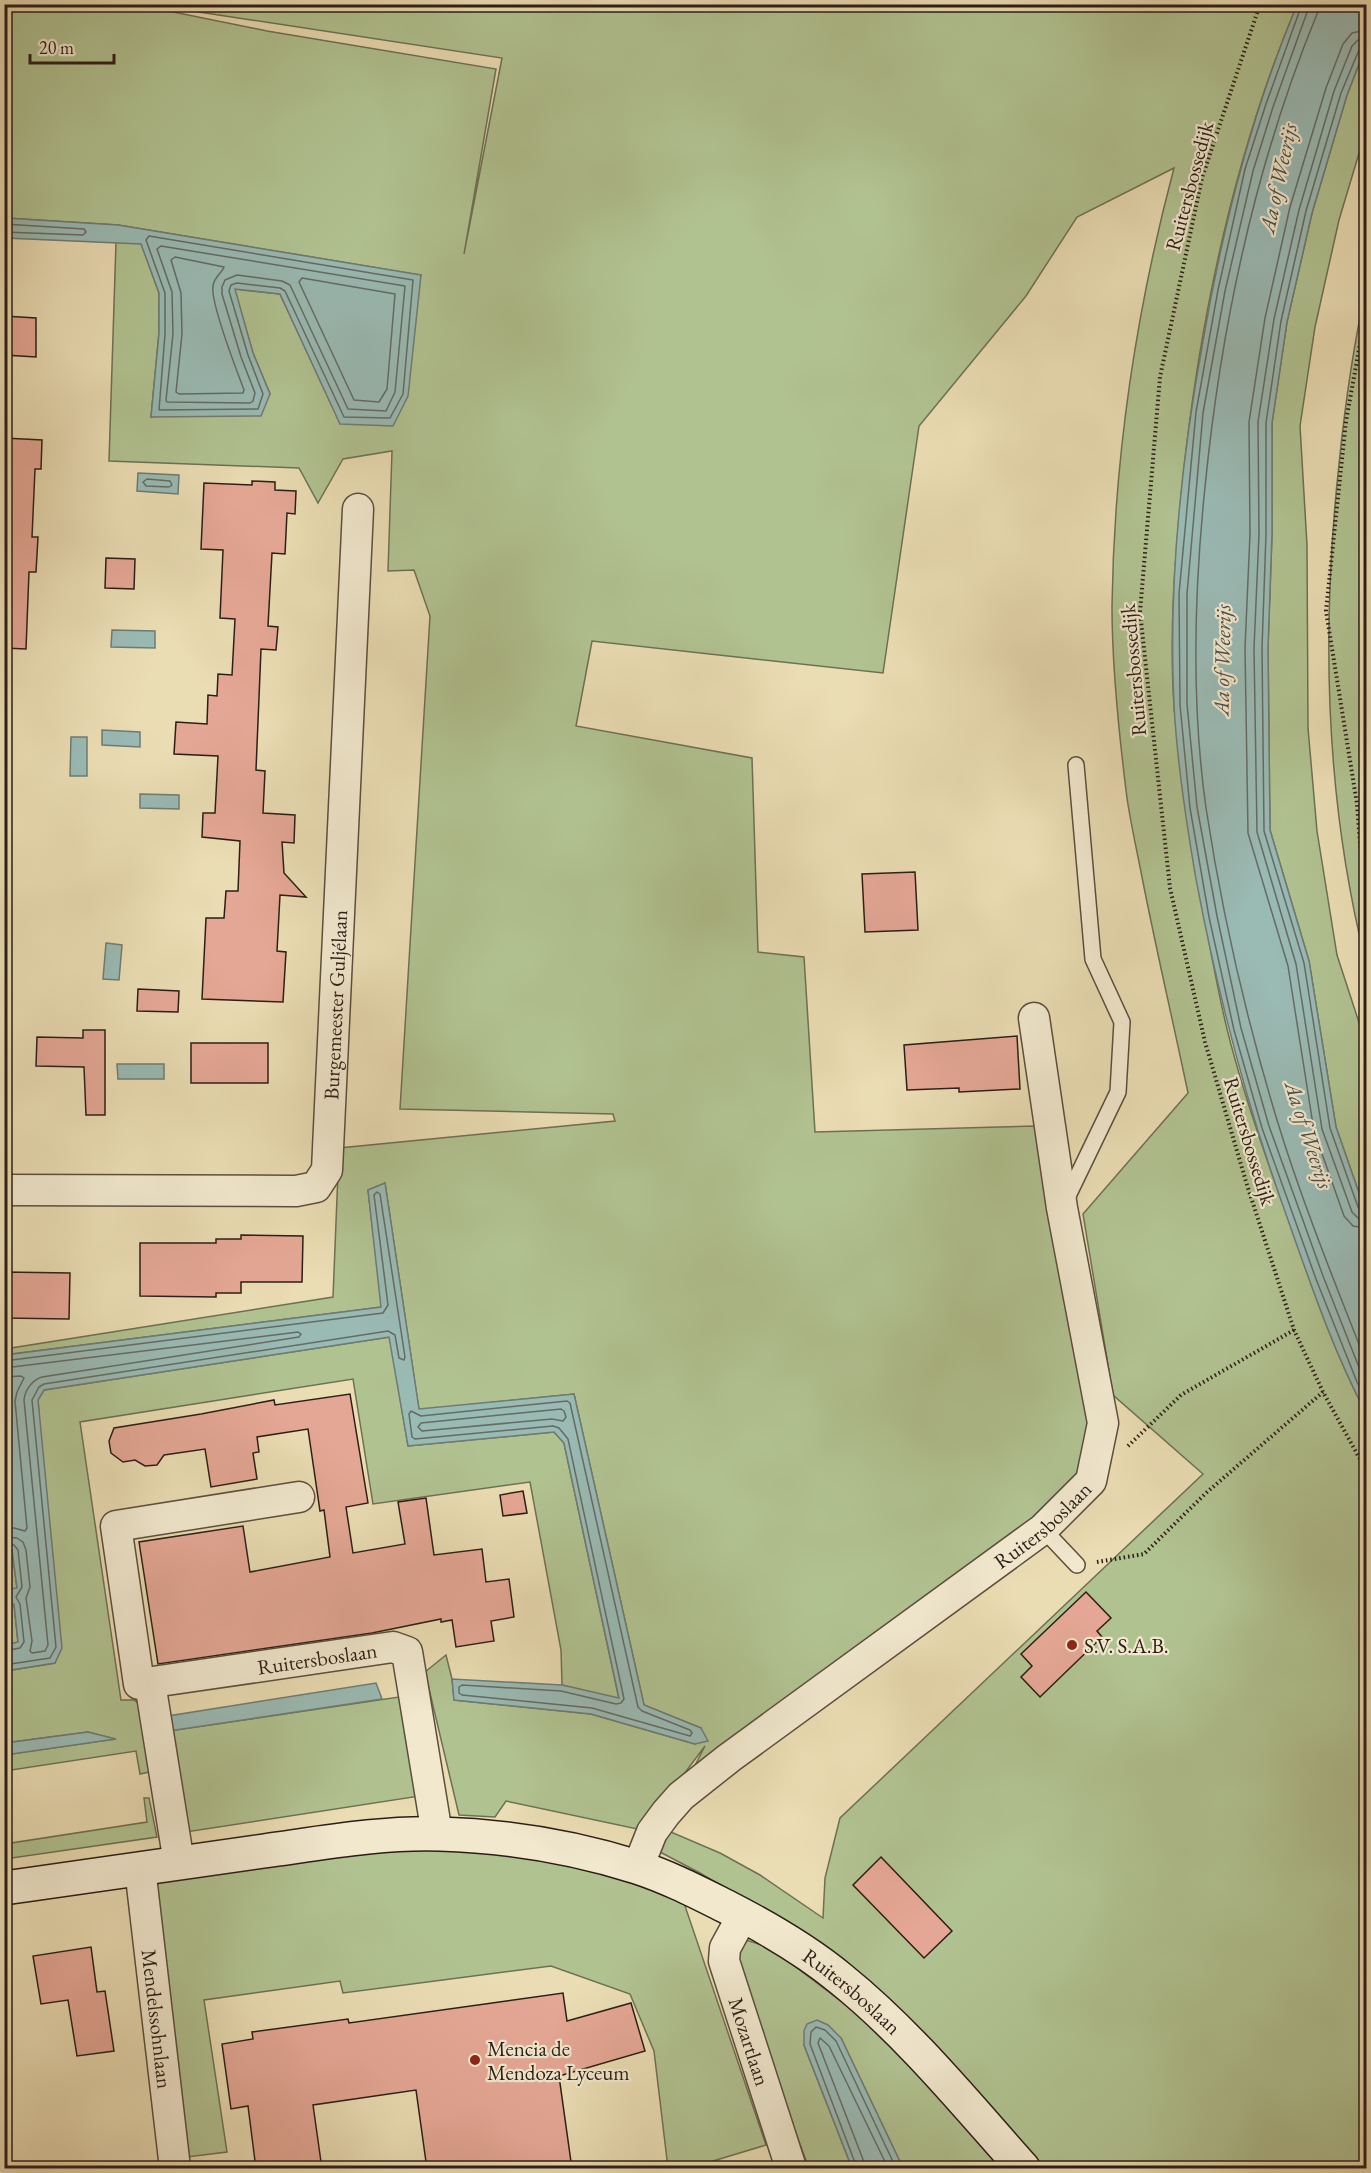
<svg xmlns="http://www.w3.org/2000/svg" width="1371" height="2173" font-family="'EB Garamond',serif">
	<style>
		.green { fill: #b1c291; stroke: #6e7054; stroke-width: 1.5 }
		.water { fill: #9abab4; stroke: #6e7c75; stroke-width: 1.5 }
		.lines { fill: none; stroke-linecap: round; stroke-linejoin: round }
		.shore { stroke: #636c65; stroke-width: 1.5 }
		.building { fill: #e4a795; stroke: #2c1e16; stroke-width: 1.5 }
		.lane-casing { stroke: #5c4e3d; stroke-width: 18 }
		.street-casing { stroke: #5c4e3d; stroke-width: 33 }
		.secondary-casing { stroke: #2c1e16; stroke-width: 36 }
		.path { stroke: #2c1e16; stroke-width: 4; stroke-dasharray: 1.5 3; stroke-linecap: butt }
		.lane { stroke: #f1e8ce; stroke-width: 15 }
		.street { stroke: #f1e8ce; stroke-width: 30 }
		.secondary { stroke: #f1e8ce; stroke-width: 33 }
		.poi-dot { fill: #8f2418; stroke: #f1e8ce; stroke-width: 2 }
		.labels { text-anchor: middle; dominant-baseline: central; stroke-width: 4.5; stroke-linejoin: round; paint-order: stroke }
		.street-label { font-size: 21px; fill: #2c1e16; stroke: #f1e8ce }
		.poi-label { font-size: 21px; fill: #2c1e16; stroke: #f1e8ce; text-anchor: start }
		.water-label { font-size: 22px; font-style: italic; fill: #4d4d45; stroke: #f1e8ce }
	</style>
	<rect width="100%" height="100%" fill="#eadcb3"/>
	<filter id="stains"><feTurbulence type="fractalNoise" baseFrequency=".00333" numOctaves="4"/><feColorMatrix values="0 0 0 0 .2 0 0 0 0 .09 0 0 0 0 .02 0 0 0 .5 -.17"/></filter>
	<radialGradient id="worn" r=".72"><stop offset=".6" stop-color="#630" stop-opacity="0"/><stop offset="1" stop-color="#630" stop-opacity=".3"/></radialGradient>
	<!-- green -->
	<g class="green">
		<path d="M4,5H139L267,31L496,69L464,254L502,58L153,5H1297C1233,157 1199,322 1182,486C1175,558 1169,632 1174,705C1176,741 1184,777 1189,813C1199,886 1210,958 1227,1029C1242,1090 1263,1150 1285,1210C1309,1278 1332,1349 1366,1413V2168H1045L967,2082L821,1946L700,1873L660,1852L664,1829L720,1853L760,1875L823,1918L825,1878L840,1818L1203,1474L1113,1395L1083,1214L1188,1093C1173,1021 1156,949 1142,877C1137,851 1131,825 1127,798C1119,735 1112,670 1112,606C1114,458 1136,311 1174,168L1077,217L1026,296L919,426L883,673L592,641L576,726L752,758L758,952L804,957L815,1132L1035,1126L1093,1422L1072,1492L686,1783L705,1746L642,1830L506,1801L495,1817L459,1815L425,1672L446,1655L452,1679L454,1700L591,1714L695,1744L701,1728L644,1705L574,1394L419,1410L385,1183L368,1190L382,1307L4,1355L5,1349L333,1297L339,1148L615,1121L613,1114L400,1109L430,616L414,570L388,571L392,451L343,459L318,503L299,468L109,461L116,242L141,243L159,293V333L151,417L270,394L253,353L234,289L280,294L340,423L421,275L118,225L5,218Z"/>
		<polygon points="1366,46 1366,130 1339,220 1315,327 1300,426 1307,545 1308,728 1317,831 1337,955 1366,1044 1366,1213 1336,1127 1309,961 1270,830 1268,648 1272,534 1272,423 1287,322 1312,213 1347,95"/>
		<path d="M1366,289V963C1325,800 1321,630 1339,464C1345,405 1353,347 1366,289Z"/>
		<polygon points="390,1337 408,1446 554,1432 564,1443 619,1699 562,1685 561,1650 530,1482 373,1504 353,1379 80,1422 121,1700 134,1700 143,1707 150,1772 140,1774 136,1751 5,1771 4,1755 114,1739 88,1732 5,1743 5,1671 55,1663 38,1399 44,1390"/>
		<polygon points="12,1550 17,1589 5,1590 4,1551"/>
		<polygon points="14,1604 18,1643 5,1645 5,1605"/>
		<polygon points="399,1697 420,1796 186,1832 169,1731"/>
		<polygon points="144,1798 149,1798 157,1837 5,1859 5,1844 147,1822"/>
		<polygon points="428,1845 573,1864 683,1900 766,2145 690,2168 668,2168 654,2051 630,1994 551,1966 343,1993 340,1981 204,2000 227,2152 187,2157 154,1883 221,1872"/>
		<polygon points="746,1940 771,1948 847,2006 893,2047 1003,2168 903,2168 841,2038 804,2045 852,2168 809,2168 730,1960"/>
	</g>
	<!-- water -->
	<g class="water">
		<path d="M1297,5H1366V46L1347,95L1312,213L1287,322L1272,423V534L1268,648L1270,830L1309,961L1336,1127L1366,1213V1413C1331,1347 1307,1273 1282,1203C1244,1096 1217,991 1196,879C1186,821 1177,763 1174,705C1168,583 1181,461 1203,341C1223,225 1251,114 1297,5Z"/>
		<polygon points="5,218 118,225 421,275 408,396 393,426 340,424 280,294 235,289 253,353 270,394 261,416 151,417 159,333 159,293 141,244 5,238"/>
		<polygon points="138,473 179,475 178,494 137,491"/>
		<polygon points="112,630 155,631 155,648 111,647"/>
		<polygon points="102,730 140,732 140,747 102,745"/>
		<polygon points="71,737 87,737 87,776 70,776"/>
		<polygon points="140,794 179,795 179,809 140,808"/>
		<polygon points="106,943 122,945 119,980 103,979"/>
		<polygon points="117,1064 164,1064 164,1079 118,1079"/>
		<polygon points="385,1183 419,1409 574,1394 644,1705 701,1728 708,1741 695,1744 591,1714 454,1700 452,1679 562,1685 619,1698 564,1443 554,1432 408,1446 389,1337 44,1390 38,1400 62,1648 55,1663 5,1671 5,1645 18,1642 14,1604 5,1605 5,1590 17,1588 12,1550 5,1551 5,1519 6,1517 4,1504 5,1355 381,1307 368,1190"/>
		<polygon points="376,1683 382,1699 169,1731 168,1716"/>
		<polygon points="88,1732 116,1739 5,1755 5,1743"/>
		<polygon points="817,2020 828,2025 841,2038 903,2168 852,2168 804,2045 804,2031 807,2024"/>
	</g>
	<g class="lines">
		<!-- shore -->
		<g class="shore">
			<polyline points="1302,4 1266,104 1245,169 1218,290 1196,412 1179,594 1180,705 1190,808 1209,917 1234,1030 1262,1128 1316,1279 1357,1382 1366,1400"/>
			<polyline points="1310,4 1273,107 1253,171 1225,291 1203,413 1187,594 1187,704 1197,807 1217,916 1241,1028 1269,1126 1323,1276 1366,1385"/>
			<path d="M1319,4L1317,14C1255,165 1221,326 1205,487C1194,593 1191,702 1206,808C1222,913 1246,1018 1277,1120C1302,1202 1335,1283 1366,1362"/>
			<polyline points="1366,30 1352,33 1343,44 1326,88 1290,207 1265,318 1249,422 1250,534 1245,648 1248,833 1288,966 1314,1131 1344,1216 1353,1226 1366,1228"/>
			<polyline points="1366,39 1358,40 1352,46 1334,91 1299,210 1274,319 1258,422 1259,534 1254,648 1257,832 1296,964 1322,1129 1352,1212 1358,1218 1366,1219"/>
			<polyline points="1366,46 1359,50 1341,93 1306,211 1281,321 1266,423 1266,534 1262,648 1264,831 1304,963 1330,1128 1358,1207 1361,1211 1366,1212"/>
			<polyline points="4,224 84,229 86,232 83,235 4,232"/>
			<polygon points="149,236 413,280 403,394 390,418 344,417 285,291 280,288 237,283 231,285 229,291 248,355 263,394 258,409 159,410 165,334 165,293 146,240"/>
			<polygon points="161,246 405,286 395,392 386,411 348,409 290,285 282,281 237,275 225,280 222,287 222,294 241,357 255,393 253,401 250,403 167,402 166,400 173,334 172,292 157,249"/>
			<path d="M175,257L224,267C222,273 214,277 213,286C210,303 237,371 244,390L243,393L179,394L176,392L182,334L181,293L171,260Z"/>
			<polygon points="302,278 395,294 387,389 379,402 354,400 299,282"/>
			<polygon points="147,479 170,481 172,485 169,487 146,486 143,482"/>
			<polyline points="4,1361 383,1313 388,1305 374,1195 377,1192 380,1194 405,1357 404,1360 399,1358 395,1335 388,1331 44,1384 39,1387 32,1400 56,1647 50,1658 4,1665"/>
			<path d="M4,1368L298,1332L301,1334L299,1337L42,1377C32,1380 25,1390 24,1400L48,1645L45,1651L32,1653L30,1651L32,1641L26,1598L30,1587L26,1550L23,1542L17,1538L4,1537"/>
			<polyline points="4,1377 21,1376 24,1378 17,1392 15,1401 27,1528 25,1531 14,1528 4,1528"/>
			<polygon points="567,1401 570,1403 638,1707 642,1711 690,1730 692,1733 690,1736 592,1708 462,1695 459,1693 459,1687 462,1685 561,1691 616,1704 621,1703 624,1699 568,1439 559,1428 553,1426 415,1439 412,1437 409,1414 411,1411 421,1416"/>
			<polygon points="561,1409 564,1411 566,1417 563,1421 552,1419 422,1431 418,1427 421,1423"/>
			<polyline points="4,1545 14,1545 18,1550 22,1587 16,1597 20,1604 24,1642 20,1648 4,1651"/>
			<polyline points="857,2168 810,2044 811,2032 816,2027 825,2030 836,2041 896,2168"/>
			<polyline points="865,2168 864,2162 818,2043 820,2038 829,2046 888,2168"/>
		</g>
	</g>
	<!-- building -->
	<g class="building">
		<polygon points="4,316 36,318 36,357 4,355"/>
		<polygon points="4,438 42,440 41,469 35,469 32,537 38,537 36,572 29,572 26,649 4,648"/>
		<polygon points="252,481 275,482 275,490 296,491 295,514 287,513 285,554 272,553 268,626 278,627 276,650 261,649 256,770 265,771 263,813 295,815 294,843 282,842 284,873 306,897 280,895 277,951 286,952 283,1002 202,999 206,918 224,918 226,891 238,891 240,841 202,837 203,813 215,813 218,756 174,754 176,722 207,724 208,695 217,696 218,674 232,675 235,619 220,618 223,550 201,549 204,483 252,485"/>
		<polygon points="106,558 135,559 134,589 105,588"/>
		<polygon points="915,872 918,930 865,932 862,874"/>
		<polygon points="138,989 179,991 178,1012 137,1011"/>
		<polygon points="83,1030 105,1030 105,1115 86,1115 84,1067 36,1066 37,1037 83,1038"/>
		<polygon points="1017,1036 1020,1089 959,1092 959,1088 907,1090 904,1045"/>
		<rect x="191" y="1043" width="77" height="40"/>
		<polygon points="241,1235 303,1236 302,1282 241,1282 241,1293 216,1293 216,1297 140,1296 140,1243 216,1243 216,1239 241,1239"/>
		<polygon points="4,1272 70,1273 69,1319 4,1318"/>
		<polygon points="350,1394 368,1503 346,1507 353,1553 405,1544 398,1502 426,1498 434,1555 482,1549 486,1582 509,1579 514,1617 491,1621 494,1641 456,1647 452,1620 441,1622 441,1619 372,1633 158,1664 139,1542 243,1526 250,1572 330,1557 324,1510 320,1511 308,1429 257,1437 259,1452 253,1453 257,1479 211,1487 205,1449 164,1455 157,1465 145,1466 135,1460 123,1462 111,1453 109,1441 114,1428 201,1414 274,1400 275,1405"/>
		<polygon points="523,1491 527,1513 503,1516 500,1495"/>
		<polygon points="1086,1592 1111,1618 1097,1631 1102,1637 1040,1697 1021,1677 1032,1666 1021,1654"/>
		<polygon points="881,1857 952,1931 924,1958 853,1885"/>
		<polygon points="91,1947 97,1992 105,1991 114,2051 77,2056 68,2000 41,2004 33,1956"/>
		<polygon points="563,1993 567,2021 631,2003 645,2051 559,2076 572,2169 427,2169 416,2090 313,2105 322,2169 256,2169 248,2106 231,2109 222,2044 253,2039 252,2032 348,2019 349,2023"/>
	</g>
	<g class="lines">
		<defs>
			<g id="lane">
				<polyline points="1065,1202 1118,1092 1122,1022 1093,959 1076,765"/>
				<polyline points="1043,1529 1077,1565"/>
			</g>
			<g id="street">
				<path id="s1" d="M4,1190L296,1191L316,1187L327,1170L358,509"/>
				<path id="s2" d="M299,1497L116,1526L139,1684L393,1647L407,1652L437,1834"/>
				<polyline points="150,1683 179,1863"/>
				<path id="s3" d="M638,1867L652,1832L666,1813L681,1796L729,1758L1043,1529L1091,1481L1103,1423L1062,1208L1034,1018"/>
				<path id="s4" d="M140,1868L175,2168"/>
				<path id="s5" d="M743,1915L725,1948L724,1961L791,2168"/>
			</g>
			<g id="secondary">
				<path id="s6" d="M4,1888C91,1876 178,1863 264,1851C322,1843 382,1832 440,1834C507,1836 574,1847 637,1867C668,1877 697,1892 725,1906C766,1927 806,1950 841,1979C909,2034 965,2103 1023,2168"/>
			</g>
		</defs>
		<!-- lane casing -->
		<use href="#lane" class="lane-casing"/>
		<!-- street casing -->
		<use href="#street" class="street-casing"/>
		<!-- secondary casing -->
		<use href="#secondary" class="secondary-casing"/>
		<!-- path -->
		<g class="path">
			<polyline points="1260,4 1202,178 1160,377 1140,612 1170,888 1205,1042 1247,1185 1294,1330 1323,1392 1366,1470"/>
			<polyline points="1366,311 1346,421 1326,611 1357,804 1366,919"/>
			<polyline points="1128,1446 1181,1395 1294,1330"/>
			<polyline points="1097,1562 1144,1554 1206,1493 1323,1392"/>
		</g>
		<!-- lane -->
		<use href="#lane" class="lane"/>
		<!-- street -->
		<use href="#street" class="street"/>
		<!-- secondary -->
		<use href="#secondary" class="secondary"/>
	</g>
	<!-- markers -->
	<g class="poi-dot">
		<circle cx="1072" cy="1645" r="6"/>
		<circle cx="475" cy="2060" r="6"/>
	</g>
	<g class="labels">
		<!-- street labels -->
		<g class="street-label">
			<text transform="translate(1189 186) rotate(-75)">Ruitersbossedijk</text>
			<text transform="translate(1133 670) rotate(-95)">Ruitersbossedijk</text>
			<text stroke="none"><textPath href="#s1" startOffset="498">Burgemeester Guljélaan</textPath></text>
			<text transform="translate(1250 1141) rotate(73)">Ruitersbossedijk</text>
			<text stroke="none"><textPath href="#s3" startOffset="536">Ruitersboslaan</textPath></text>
			<text stroke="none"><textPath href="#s2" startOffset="525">Ruitersboslaan</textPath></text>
			<text stroke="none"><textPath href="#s6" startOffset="890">Ruitersboslaan</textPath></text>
			<text stroke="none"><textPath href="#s4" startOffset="152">Mendelssohnlaan</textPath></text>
			<text stroke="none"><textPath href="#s5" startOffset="135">Mozartlaan</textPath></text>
		</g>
		<!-- poi labels -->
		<g class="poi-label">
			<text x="1084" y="1645">S.V. S.A.B.</text>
			<text x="487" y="2048">Mencia de<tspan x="487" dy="24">Mendoza Lyceum</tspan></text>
		</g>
		<!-- water labels -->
		<g class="water-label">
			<text transform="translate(1278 178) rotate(-78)">Aa of Weerijs</text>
			<text transform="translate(1222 660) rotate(-89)">Aa of Weerijs</text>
			<text transform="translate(1309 1135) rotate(72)">Aa of Weerijs</text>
		</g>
	</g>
	<!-- margin -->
	<rect width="1371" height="2173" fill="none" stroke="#eadcb3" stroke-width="24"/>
	<rect x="6" y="6" width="1359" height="2161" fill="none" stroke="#2c1e16" stroke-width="3"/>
	<rect x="12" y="12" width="1347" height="2149" fill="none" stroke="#2c1e16" stroke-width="1.5"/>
	<!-- scale -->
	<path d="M30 54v9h84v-9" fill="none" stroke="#2c1e16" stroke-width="3"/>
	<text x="39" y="54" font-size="18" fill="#2c1e16" stroke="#f1e8ce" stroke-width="4.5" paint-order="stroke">20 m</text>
	<rect width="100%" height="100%" filter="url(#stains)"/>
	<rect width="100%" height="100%" fill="url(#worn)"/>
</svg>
